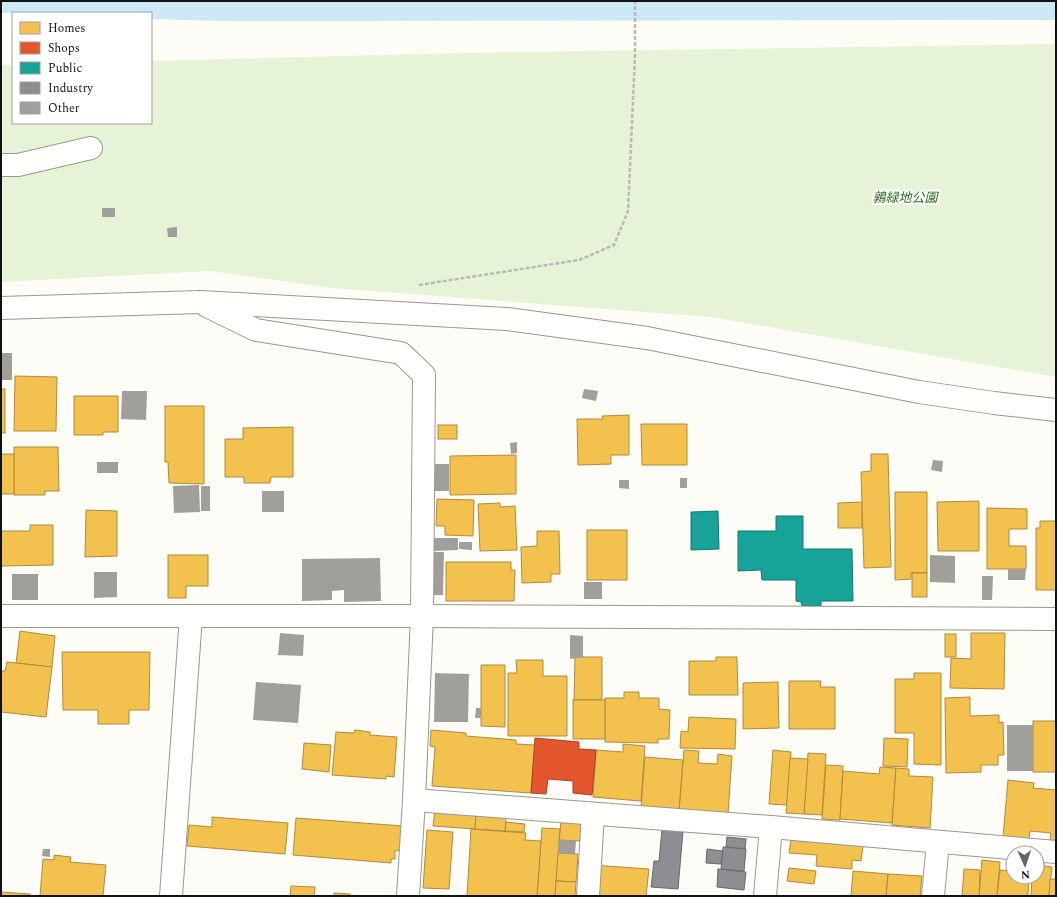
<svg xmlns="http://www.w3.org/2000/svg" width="1057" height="897" font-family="Spectral,'Noto Sans JP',serif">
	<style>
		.green { fill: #e7f3d7 }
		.water { fill: #cde8f7 }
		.homes { fill: #f2c14e; stroke: #ae8c3c }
		.shops { fill: #e4572e; stroke: #a54225 }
		.public { fill: #17a398; stroke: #157770 }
		.industry { fill: #8d8d92; stroke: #68686b }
		.building { fill: #a19f9c }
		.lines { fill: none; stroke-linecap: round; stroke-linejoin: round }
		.minor-casing { stroke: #979795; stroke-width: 24 }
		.path { stroke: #b9b9b8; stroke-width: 2.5; stroke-dasharray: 4 2; stroke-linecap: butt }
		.minor { stroke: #fffffe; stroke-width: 22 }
		.labels { text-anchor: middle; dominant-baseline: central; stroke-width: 4; stroke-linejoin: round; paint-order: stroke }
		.park-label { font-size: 13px; font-style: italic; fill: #2f6b1f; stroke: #fff }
	</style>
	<rect width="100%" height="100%" fill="#fdfcf7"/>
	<!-- green -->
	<polygon class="green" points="1056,44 1056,377 711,317 333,288 210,271 1,282 1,65 13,65 13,123 151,123 151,61 459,53"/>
	<!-- water -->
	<polygon class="water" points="1,1 1056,1 1056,20 222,21 151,19 151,13 1,13"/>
	<!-- homes -->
	<g class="homes">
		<polygon points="15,376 57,377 56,431 14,431"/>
		<rect x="1" y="389" width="4" height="44"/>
		<polygon points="74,396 118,396 118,432 103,432 103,435 74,435"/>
		<polygon points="165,406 204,406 204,484 169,483 168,462 165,462"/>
		<polygon points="629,415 629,455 611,455 611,464 578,465 577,419 603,419 602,416"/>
		<polygon points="641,424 687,424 687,465 642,465"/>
		<rect x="438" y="425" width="19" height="14"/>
		<polygon points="293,427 293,477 271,477 270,483 244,483 244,477 225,477 225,439 243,439 243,428"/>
		<polygon points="14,447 58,447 59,491 45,491 45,495 14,495"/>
		<rect x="1" y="454" width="13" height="40"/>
		<polygon points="871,454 888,454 891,567 864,568 861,472 871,471"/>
		<polygon points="516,455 516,494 450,495 450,456"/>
		<polygon points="895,492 927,492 927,573 911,573 911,579 895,580"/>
		<polygon points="437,499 474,500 473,536 445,535 445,526 436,526"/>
		<polygon points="979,501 979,551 938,551 937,502"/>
		<polygon points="862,502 862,528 838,528 838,503"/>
		<polygon points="500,503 500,507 515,506 517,550 480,551 478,504"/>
		<polygon points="987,508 1027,509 1027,529 1009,529 1009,546 1026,546 1026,569 987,569"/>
		<polygon points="86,510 117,511 117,556 85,557"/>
		<polygon points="1040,521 1056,521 1056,590 1036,590 1036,528 1040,528"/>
		<polygon points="30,525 53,525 53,565 1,566 1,531 30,531"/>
		<rect x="587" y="530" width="40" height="50"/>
		<polygon points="537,531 559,531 560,574 551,574 551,582 522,583 521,547 537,546"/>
		<polygon points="168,555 208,555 208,586 186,586 186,598 168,598"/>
		<polygon points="446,562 511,562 511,570 515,570 514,601 446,601"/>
		<rect x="912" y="573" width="15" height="24"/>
		<polygon points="20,631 55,636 52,667 16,663"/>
		<polygon points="971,633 1005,633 1004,689 950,688 951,658 971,659"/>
		<rect x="945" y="634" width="11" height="23"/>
		<polygon points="62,652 150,652 149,710 129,710 129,724 98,724 98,710 63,710"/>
		<polygon points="575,657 602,657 602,700 574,700"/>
		<polygon points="716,657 737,657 738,695 689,695 689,661 716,661"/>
		<polygon points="516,660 543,660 543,676 567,676 567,736 508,736 508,673 517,673"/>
		<polygon points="7,662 52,667 46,717 1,712 1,671 5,671"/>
		<polygon points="481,665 505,665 505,727 481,726"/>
		<polygon points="914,673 941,673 941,765 914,764 914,733 895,733 895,679 914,679"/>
		<polygon points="789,681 821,681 820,687 835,687 835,729 789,729"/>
		<polygon points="778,682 779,728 743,729 743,683"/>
		<polygon points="624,692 639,692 639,698 659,698 659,709 670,710 669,739 658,739 658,743 605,742 605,698 624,698"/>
		<polygon points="970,697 970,716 999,715 999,723 1003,722 1004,755 998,755 998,765 981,765 981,772 946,773 945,698"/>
		<rect x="573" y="700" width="32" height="39"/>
		<polygon points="689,717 736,719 735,749 680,748 681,731 688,732"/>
		<rect x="1033" y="721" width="23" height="51"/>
		<polygon points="355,730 370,732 370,735 397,737 394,777 386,776 386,779 332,775 336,732 354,733"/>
		<polygon points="431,730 466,733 466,736 516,740 516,744 535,745 531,793 432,786 435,747 430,746"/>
		<polygon points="884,738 908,739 907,767 883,766"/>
		<polygon points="304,743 331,745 329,772 302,769"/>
		<polygon points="623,744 645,746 641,801 593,797 596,750 623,752"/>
		<polygon points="684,750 699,751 698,763 717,764 718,754 732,756 728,814 679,810"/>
		<polygon points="773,750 791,752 787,805 769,804"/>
		<polygon points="808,753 826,754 822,815 804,814"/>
		<polygon points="645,757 683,760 679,810 641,807"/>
		<polygon points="790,758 808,759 804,814 786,813"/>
		<polygon points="826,765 843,766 840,820 822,819"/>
		<polygon points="880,767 896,768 892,823 840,819 843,771 879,774"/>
		<polygon points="896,768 909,769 909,776 933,777 930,828 892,825"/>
		<polygon points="1008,780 1034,783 1033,788 1056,790 1056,842 1050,841 1051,833 1030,831 1029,839 1003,837"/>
		<polygon points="435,810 476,814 475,829 433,826"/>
		<polygon points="476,814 506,817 505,831 475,829"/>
		<polygon points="212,817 288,823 285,854 187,846 189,825 212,827"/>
		<polygon points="296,818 403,826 401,851 395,850 395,859 391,859 391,863 293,855"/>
		<polygon points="561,821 582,822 580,841 559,840"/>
		<polygon points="506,822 525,824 524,832 505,831"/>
		<polygon points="542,828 560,829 555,896 537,896"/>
		<polygon points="471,829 526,833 525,840 541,841 537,896 467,896"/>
		<polygon points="427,830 453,832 449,889 423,888"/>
		<polygon points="791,840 863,846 861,861 852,860 852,869 816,866 817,855 789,853"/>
		<polygon points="558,853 578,854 576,882 556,881"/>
		<polygon points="54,855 71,857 70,862 106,865 103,896 40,896 43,859 54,860"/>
		<polygon points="982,860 1000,862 997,896 979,896"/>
		<polygon points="1037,863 1044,863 1044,866 1052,867 1049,896 1031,896 1032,877 1037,877"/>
		<polygon points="592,865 649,869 646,896 590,896"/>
		<polygon points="789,868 816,871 814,884 787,881"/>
		<polygon points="964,869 980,870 979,896 962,896"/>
		<polygon points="1000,870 1013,871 1013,877 1029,877 1028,896 997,896"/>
		<polygon points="853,871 888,874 886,896 851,896"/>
		<polygon points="888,874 922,876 920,896 886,896"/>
		<polygon points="1050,879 1056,879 1056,896 1049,896"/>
		<polygon points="556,881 576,882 575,896 555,896"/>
		<polygon points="291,886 315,887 314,896 290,896"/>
		<polygon points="1,892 30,894 30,896 1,896"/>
		<polygon points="334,893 350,894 350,896 334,896"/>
	</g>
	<!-- shops -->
	<polygon class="shops" points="535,738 579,742 579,749 596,750 592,795 573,793 573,781 548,779 546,794 531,793"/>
	<!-- public -->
	<g class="public">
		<polygon points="718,511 719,549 691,550 691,512"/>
		<polygon points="776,516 803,516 803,549 852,549 853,601 821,601 821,606 802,606 801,602 796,601 796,580 762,580 761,570 738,571 738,531 776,531"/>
	</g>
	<!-- industry -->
	<g class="industry">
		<polygon points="662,829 683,831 678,889 651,887 654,861 659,861"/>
		<polygon points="727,837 746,839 745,849 726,847"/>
		<polygon points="723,847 746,849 744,871 721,869"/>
		<polygon points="707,849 723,851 721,864 706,863"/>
		<polygon points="718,869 746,872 744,890 717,887"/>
	</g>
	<!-- building -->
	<g class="building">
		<rect x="102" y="208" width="13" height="9"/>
		<polygon points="177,227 177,237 168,237 167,228"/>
		<rect x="1" y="353" width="11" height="27"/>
		<polygon points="584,389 598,391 596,401 582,398"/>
		<polygon points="122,391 147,391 146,420 121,419"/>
		<polygon points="517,442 517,453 511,454 510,443"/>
		<polygon points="933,460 943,461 942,472 931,470"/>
		<rect x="97" y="462" width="21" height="11"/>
		<rect x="435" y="464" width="14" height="27"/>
		<rect x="680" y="478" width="7" height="10"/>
		<polygon points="619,480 629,480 629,489 619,488"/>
		<polygon points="199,485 200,512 174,513 173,486"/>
		<rect x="201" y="486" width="9" height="25"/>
		<rect x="262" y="491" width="22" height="21"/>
		<polygon points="433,538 458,538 458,550 433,551"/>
		<polygon points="459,542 472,542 472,550 459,549"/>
		<polygon points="432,552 444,552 443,595 431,595"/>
		<polygon points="930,555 955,556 955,583 930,582"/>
		<polygon points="380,558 381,601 344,602 344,590 332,591 332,600 302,601 302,559"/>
		<polygon points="1008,569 1026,569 1025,580 1008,580"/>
		<polygon points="94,572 117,572 117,597 94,598"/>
		<rect x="12" y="574" width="26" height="26"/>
		<polygon points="982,576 993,576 992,600 982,600"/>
		<rect x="584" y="582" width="18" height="17"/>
		<polygon points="280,633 304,635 303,656 278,655"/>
		<polygon points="570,635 583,636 583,657 570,659"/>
		<polygon points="435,673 469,674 468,722 434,722"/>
		<polygon points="256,682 301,685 298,723 253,720"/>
		<polygon points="476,708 481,708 481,718 475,718"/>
		<rect x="1007" y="725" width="26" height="46"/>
		<polygon points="559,840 576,841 575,854 558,853"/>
		<polygon points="43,849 50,849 50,857 42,856"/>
	</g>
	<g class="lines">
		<defs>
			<g id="minor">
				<polyline points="1,165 18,165 91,148"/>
				<polyline points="207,306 256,330 401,353 424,375 422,616 414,800 408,896"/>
				<polyline points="1,308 200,302 507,319 647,338 919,392 994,403 1056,410"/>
				<polyline points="1,616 422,616 1056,619"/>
				<polyline points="414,800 771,827 1056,852"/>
				<polyline points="171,896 191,616"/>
				<polyline points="588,896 593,814"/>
				<polyline points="765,896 771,827"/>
				<polyline points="933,896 938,842"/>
			</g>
		</defs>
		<!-- minor casing -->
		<use href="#minor" class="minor-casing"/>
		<!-- path -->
		<polyline class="path" points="419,285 579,260 614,245 628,211 635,56 635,1"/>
		<!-- minor -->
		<use href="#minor" class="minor"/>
	</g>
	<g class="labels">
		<!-- park labels -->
		<g class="park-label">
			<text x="905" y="198">鶉緑地公園</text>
		</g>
	</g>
	<!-- border -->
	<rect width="1057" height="897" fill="none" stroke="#111111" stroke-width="4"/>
	<!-- legend -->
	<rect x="12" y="12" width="140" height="112" fill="#ffffff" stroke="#a0a0a0"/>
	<rect x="20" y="22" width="20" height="12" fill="#f2c14e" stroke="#a0a0a0"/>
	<text x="48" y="32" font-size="12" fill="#111111">Homes</text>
	<rect x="20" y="42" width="20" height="12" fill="#e4572e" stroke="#a0a0a0"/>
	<text x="48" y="52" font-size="12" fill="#111111">Shops</text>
	<rect x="20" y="62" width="20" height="12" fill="#17a398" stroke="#a0a0a0"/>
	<text x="48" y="72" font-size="12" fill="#111111">Public</text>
	<rect x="20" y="82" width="20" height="12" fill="#8d8d92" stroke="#a0a0a0"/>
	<text x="48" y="92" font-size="12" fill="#111111">Industry</text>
	<rect x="20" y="102" width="20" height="12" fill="#a19f9c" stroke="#a0a0a0"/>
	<text x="48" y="112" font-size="12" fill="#111111">Other</text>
	<!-- north arrow -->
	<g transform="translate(1025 865) rotate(177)"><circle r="19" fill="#ffffff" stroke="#a0a0a0"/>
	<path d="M0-3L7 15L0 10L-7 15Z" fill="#646362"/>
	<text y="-6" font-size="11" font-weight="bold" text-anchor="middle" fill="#111111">N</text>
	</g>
</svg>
